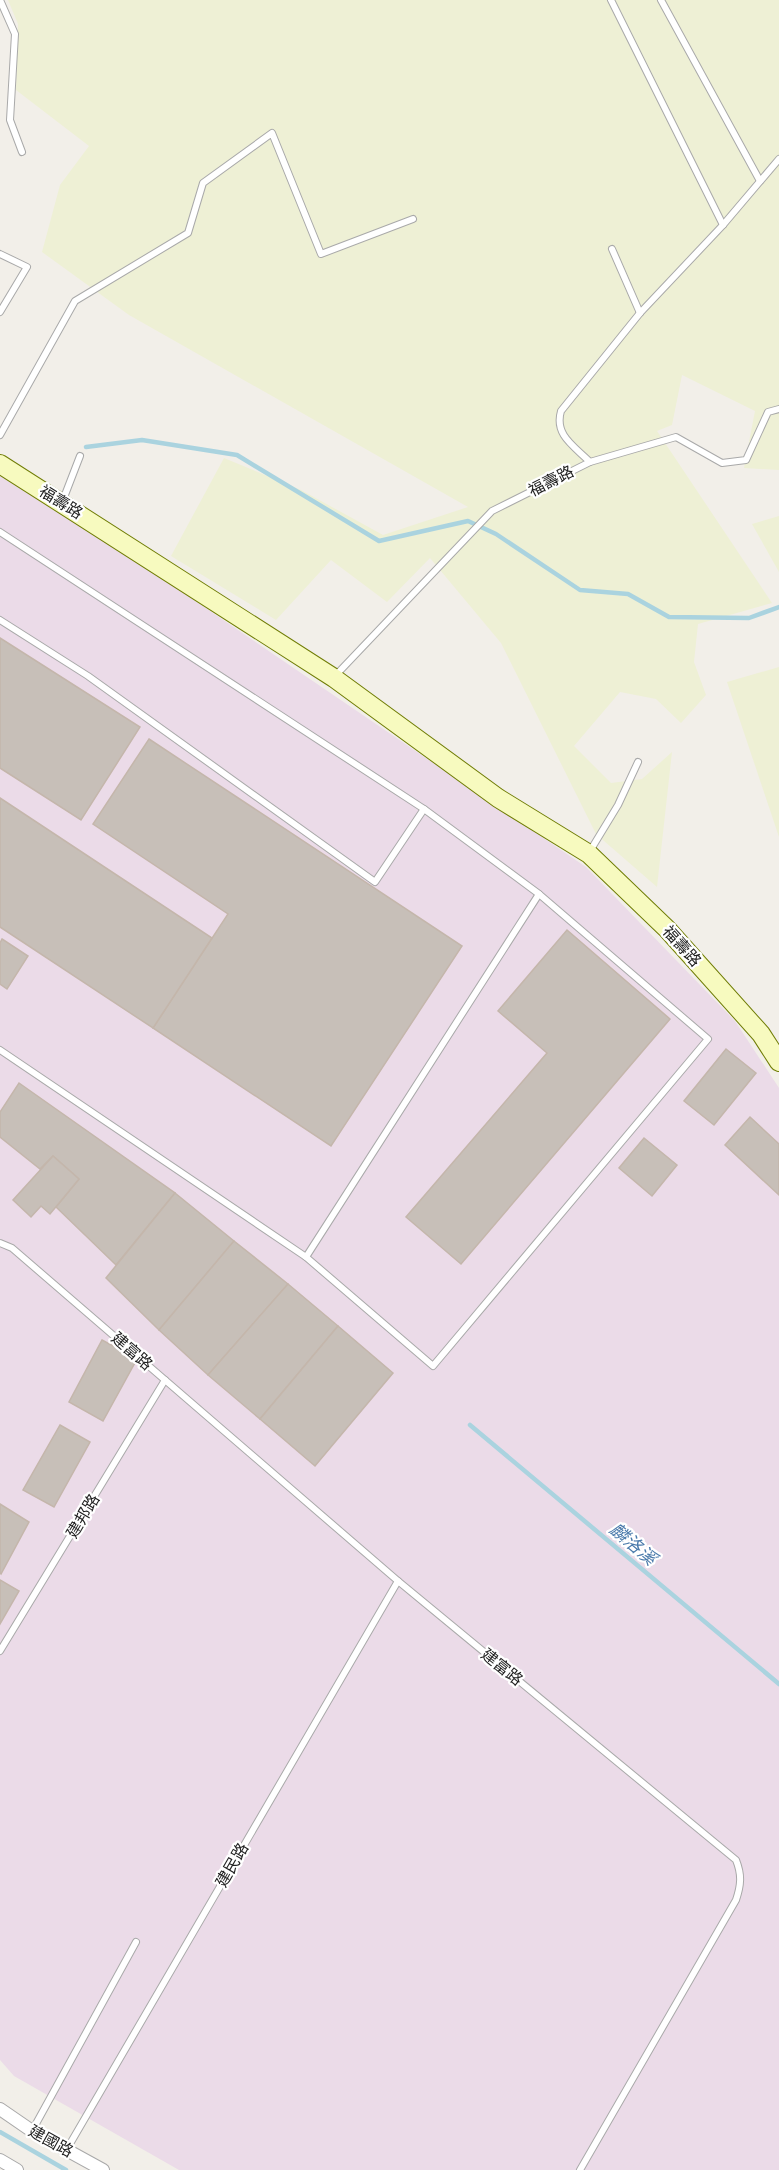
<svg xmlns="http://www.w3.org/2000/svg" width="779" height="2170" font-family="Rubik,'Noto Sans TC',sans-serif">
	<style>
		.industrial { fill: #ebdbe8 }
		.farmland { fill: #eef0d5 }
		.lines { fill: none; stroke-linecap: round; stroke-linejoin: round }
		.stream { stroke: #aad3df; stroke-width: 4.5 }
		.building { fill: #c7bfb8; stroke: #c4b6ab; stroke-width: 1.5 }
		.lane-casing { stroke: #a9a9a9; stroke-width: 8 }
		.street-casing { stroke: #a9a9a9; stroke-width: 14 }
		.secondary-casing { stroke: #707d05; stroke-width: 20 }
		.lane { stroke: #fff; stroke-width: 6 }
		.street { stroke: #fff; stroke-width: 12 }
		.secondary { stroke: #f7fabf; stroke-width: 18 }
		.labels { text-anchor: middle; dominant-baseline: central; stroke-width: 4.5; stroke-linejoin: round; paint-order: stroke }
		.street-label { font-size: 16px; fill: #222; stroke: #fff }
		.water-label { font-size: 18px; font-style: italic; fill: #4a7aab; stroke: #fff }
	</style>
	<rect width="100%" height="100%" fill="#f2efe9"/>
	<!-- industrial -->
	<polygon class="industrial" points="0,476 144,566 586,867 735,1021 779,1088 779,2170 179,2170 14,2076 0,2060"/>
	<!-- farmland -->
	<g class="farmland">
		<polygon points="8,0 779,0 779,470 744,468 755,411 682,375 672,425 657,431 772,603 698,624 694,662 706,695 681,723 656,699 620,692 574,746 611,783 642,779 672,752 657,887 596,834 501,643 430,558 387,602 331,560 276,620 171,556 224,458 301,490 383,535 468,507 129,315 42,252 60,185 89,146 16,90 18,24"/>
		<polygon points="779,516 779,572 752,524"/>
		<polygon points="779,667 779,837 727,682"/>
	</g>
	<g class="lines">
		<!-- stream -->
		<g class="stream">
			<polyline points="86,447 142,440 237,455 379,541 468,521 496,534 580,590 628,594 669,617 749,618 779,607"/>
			<polyline points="470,1425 779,1684"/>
			<polyline points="0,2132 66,2170"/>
		</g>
	</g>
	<!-- building -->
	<g class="building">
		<polygon points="0,638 140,727 81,820 0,768"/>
		<polygon points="149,739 462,946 331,1146 153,1028 228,914 93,824"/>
		<polygon points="0,798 212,938 153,1028 0,927"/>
		<polygon points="567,930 670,1019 461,1264 406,1217 547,1053 498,1011"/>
		<polygon points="2,939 28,956 7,989 0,984 0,943"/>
		<polygon points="726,1049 756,1073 714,1125 684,1101"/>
		<polygon points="19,1083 175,1193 116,1265 56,1207 79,1179 53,1156 40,1169 0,1137 0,1112"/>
		<polygon points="750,1117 779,1144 779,1195 725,1145"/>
		<polygon points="644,1138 677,1165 652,1196 619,1168"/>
		<polygon points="53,1156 79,1179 50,1214 41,1206 31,1217 13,1200"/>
		<polygon points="175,1193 234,1241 159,1330 106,1278"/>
		<polygon points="234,1241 288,1284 208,1375 159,1330"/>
		<polygon points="288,1284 338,1326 260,1419 208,1375"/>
		<polygon points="338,1326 393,1373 315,1466 260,1419"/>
		<polygon points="102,1340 137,1359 103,1421 69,1402"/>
		<polygon points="60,1425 90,1442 54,1507 23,1490"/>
		<polygon points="0,1504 29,1522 1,1574 0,1573"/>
		<polygon points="0,1580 19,1591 0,1624"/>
	</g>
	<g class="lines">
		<defs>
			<g id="lane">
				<polyline points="0,0 15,34 10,120 22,152"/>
				<polyline points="611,0 723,225"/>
				<polyline points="661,0 760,181"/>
				<polyline points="612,249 640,313"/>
				<polyline points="0,254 27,267 0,312"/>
				<polyline points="0,435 75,301 188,233 203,183 272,133 321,254 413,219"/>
				<polyline points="590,462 676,437 722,463 746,460 768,412 779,409"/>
				<polyline points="63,500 80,456"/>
				<polyline points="0,532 424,809 539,894 708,1039 433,1366 306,1257 0,1050"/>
				<polyline points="0,620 88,676 375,882 424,809"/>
				<path d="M335,676L492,511L590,462C574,446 554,435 561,411L640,313L723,225L779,159"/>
				<polyline points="590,851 618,805 638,762"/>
				<path d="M0,1243L12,1248L398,1581L736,1860C742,1875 741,1885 736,1900L580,2170"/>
				<polyline points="306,1257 539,894"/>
				<polyline points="0,1651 165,1380"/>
				<polyline points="32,2131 136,1942"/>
				<polyline points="67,2149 398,1581"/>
			</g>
			<g id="street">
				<polyline points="0,2109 32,2131 103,2170"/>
				<polyline points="0,2160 17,2170"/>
			</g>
			<polyline id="secondary" points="0,464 334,678 498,798 589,854 667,929 761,1034 779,1062"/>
		</defs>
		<!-- lane casing -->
		<use href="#lane" class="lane-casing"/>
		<!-- street casing -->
		<use href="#street" class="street-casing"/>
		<!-- secondary casing -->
		<use href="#secondary" class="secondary-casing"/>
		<!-- lane -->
		<use href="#lane" class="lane"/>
		<!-- street -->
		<use href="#street" class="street"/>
		<!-- secondary -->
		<use href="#secondary" class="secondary"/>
	</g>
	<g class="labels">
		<!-- street labels -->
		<g class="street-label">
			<text transform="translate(551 481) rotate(-27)">福壽路</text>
			<text transform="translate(61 502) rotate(32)">福壽路</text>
			<text transform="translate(682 946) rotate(48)">福壽路</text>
			<text transform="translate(132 1351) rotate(41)">建富路</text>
			<text transform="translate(83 1516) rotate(-59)">建邦路</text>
			<text transform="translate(502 1667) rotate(39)">建富路</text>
			<text transform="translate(232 1865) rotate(-60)">建民路</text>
			<text transform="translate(51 2141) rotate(29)">建國路</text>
		</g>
		<!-- water labels -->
		<g class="water-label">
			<text transform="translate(633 1544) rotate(40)">麟洛溪</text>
		</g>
	</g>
</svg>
